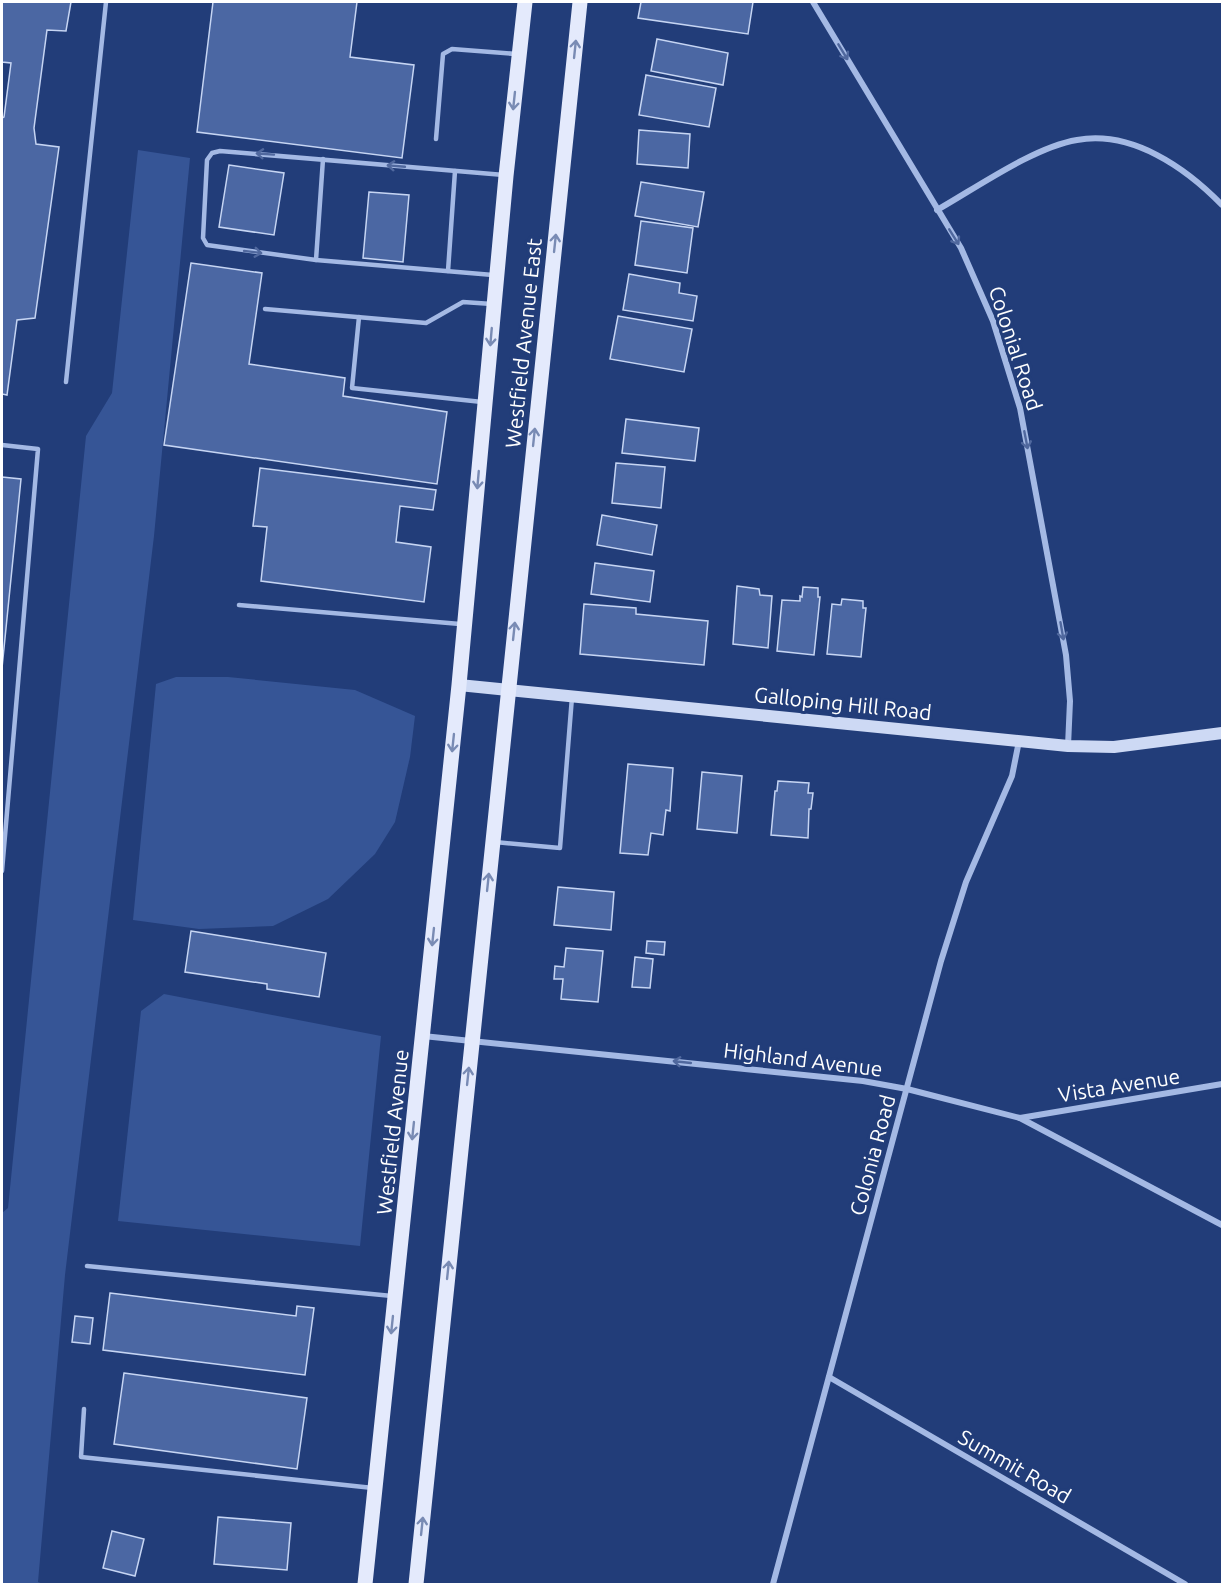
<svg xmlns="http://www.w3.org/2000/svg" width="1224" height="1586" font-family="Ubuntu,sans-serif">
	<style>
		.green { fill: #365596 }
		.building { fill: #4b67a3; stroke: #c6d5f3; stroke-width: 1.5 }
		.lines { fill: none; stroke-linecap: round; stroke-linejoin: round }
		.lane { stroke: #a4b9e4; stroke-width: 4.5 }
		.street { stroke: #a4b9e4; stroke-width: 6 }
		.secondary { stroke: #cdd9f4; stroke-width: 12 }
		.primary { stroke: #e4eafc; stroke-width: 15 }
		.oneway { stroke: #798bb4 }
		.oneway2 { stroke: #50689e }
		.labels { text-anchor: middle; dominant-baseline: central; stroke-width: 6; stroke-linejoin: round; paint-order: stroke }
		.street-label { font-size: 21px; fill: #fff; stroke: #223d79 }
	</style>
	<rect width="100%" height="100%" fill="#223d79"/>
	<!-- green -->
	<g class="green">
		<polygon points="138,150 190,158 154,536 65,1275 38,1582 43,1584 2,1584 2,1213 8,1208 86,436 112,393"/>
		<polygon points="176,677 228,677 355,690 415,716 410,757 395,822 375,854 328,899 273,926 199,929 133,920 156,684"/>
		<polygon points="164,994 381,1036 360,1246 118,1221 141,1011"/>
	</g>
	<!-- building -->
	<g class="building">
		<polygon points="2,2 71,2 66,31 47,30 34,128 36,144 59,147 35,318 17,320 7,395 2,394 2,118 4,117 11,63 2,62"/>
		<polygon points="213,2 357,2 350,57 414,65 402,158 197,132"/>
		<polygon points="641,2 753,2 748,34 638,18"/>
		<polygon points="657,39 728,53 723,85 651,71"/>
		<polygon points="646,75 716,88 709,127 639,115"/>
		<polygon points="639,130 690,134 688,168 637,164"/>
		<polygon points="229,165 284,173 274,235 219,227"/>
		<polygon points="641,182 704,192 698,227 635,216"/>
		<polygon points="369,192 409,195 403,262 363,258"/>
		<polygon points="641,221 693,228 687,273 635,265"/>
		<polygon points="191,263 262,273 249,364 345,378 343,396 447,412 437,484 164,445"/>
		<polygon points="629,274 680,283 679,293 697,296 693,321 623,310"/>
		<polygon points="618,316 692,329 684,372 610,359"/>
		<polygon points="626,419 699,428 695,461 622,453"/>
		<polygon points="616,463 665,467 661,508 612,503"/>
		<polygon points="260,468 436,490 433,510 400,506 396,542 431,547 424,602 261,581 267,527 253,526"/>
		<polygon points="2,477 21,479 2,668"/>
		<polygon points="602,515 657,525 652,555 597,545"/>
		<polygon points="595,563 654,571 650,602 591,594"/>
		<polygon points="737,586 759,589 760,595 772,596 768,648 733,644"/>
		<polygon points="803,587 818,588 818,597 820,597 814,655 777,651 782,600 800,601 800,596 802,597"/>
		<polygon points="842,599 863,601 863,608 866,608 861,657 827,654 832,604 841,605"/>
		<polygon points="584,604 636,608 636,614 708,621 704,665 580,654"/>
		<polygon points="628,764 673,768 670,811 666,810 663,835 651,833 648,855 620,853"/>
		<polygon points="702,772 742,776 737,833 697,829"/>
		<polygon points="778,781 809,783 808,793 813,793 811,809 809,809 808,838 771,835 775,791 777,791"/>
		<polygon points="558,887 614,892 611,930 554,925"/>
		<polygon points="191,931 326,953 319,997 267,989 267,984 185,972"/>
		<polygon points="647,941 665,942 664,955 646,953"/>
		<polygon points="566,948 603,951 598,1002 561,999 563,979 554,979 555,966 564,967"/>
		<polygon points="635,957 653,959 650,988 632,987"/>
		<polygon points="110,1293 296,1316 297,1306 314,1308 305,1375 103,1350"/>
		<polygon points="75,1316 93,1318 90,1344 72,1342"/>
		<polygon points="124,1373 307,1398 297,1469 114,1444"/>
		<polygon points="218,1517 291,1523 287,1570 214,1564"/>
		<polygon points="112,1531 144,1539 135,1576 103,1568"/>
	</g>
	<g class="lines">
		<!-- lane -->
		<g class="lane">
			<polyline points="436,139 443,54 452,49 516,54"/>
			<polyline points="323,159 316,260 493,275"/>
			<polyline points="316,260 207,245 203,238 207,160 212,153 220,151 504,175"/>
			<polyline points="448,271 455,171"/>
			<polyline points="265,309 426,323 463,302 492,304"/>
			<polyline points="359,317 352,388 482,402"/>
			<polyline points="66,382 106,2"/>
			<polyline points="2,445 38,449 2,871"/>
			<polyline points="239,605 460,624"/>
			<polyline points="495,842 560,848 572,697"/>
			<polyline points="87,1266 392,1296"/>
			<polyline points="84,1409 81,1457 373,1488"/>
		</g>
		<!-- street -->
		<g class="street">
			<polyline points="813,2 961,248 993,321 1020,408 1066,655 1070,701 1068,746"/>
			<path d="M937,210C976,188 1034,147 1077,140C1132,130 1186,168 1222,205"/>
			<polyline points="423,1036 863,1081 907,1089 1020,1118 1222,1225"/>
			<polyline points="1020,1118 1222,1084"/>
			<polyline points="829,1377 1185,1584"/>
			<polyline points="773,1584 941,961 966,882 1012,776 1019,741"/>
		</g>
		<!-- secondary -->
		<polyline class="secondary" points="459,685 1068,746 1114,747 1222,733"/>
		<!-- primary -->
		<g class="primary">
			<polyline points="365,1584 459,685 506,176 525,2"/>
			<polyline points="416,1584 580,2"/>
		</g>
	</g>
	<!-- one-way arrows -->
	<defs><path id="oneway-shaft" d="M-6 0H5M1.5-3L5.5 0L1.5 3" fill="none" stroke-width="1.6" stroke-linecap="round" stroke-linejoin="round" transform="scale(1.5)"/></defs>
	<g class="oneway">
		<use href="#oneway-shaft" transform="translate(575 49) rotate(-84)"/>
		<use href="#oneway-shaft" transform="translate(514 101) rotate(96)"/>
		<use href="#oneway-shaft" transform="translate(555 243) rotate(-84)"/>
		<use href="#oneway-shaft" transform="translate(491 337) rotate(95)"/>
		<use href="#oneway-shaft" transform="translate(534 437) rotate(-84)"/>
		<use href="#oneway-shaft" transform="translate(478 480) rotate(95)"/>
		<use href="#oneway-shaft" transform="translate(514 631) rotate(-84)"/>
		<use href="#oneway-shaft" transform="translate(453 743) rotate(96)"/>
		<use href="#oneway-shaft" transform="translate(488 882) rotate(-84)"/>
		<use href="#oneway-shaft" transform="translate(433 937) rotate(96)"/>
		<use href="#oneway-shaft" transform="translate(468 1076) rotate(-84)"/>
		<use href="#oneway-shaft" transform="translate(413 1131) rotate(96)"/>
		<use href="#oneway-shaft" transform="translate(448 1270) rotate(-84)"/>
		<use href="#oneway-shaft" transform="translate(392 1325) rotate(96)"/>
		<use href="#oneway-shaft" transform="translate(422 1526) rotate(-84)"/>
	</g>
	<g class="oneway2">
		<use href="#oneway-shaft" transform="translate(843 52) rotate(59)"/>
		<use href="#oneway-shaft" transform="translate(265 154) rotate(-176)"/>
		<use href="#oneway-shaft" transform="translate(396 166) rotate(-175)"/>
		<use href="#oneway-shaft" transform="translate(954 237) rotate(58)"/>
		<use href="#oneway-shaft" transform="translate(253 252) rotate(7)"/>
		<use href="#oneway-shaft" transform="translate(1026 440) rotate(79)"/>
		<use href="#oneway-shaft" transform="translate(1062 631) rotate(80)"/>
		<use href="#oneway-shaft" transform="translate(682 1062) rotate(-174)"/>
	</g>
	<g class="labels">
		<!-- street labels -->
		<g class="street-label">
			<text transform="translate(523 343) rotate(-84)">Westfield Avenue East</text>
			<text transform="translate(1016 348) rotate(72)">Colonial Road</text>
			<text transform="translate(843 703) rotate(6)">Galloping Hill Road</text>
			<text transform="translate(803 1059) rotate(7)">Highland Avenue</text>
			<text transform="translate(1119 1085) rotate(-9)">Vista Avenue</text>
			<text transform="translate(392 1132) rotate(-84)">Westfield Avenue</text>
			<text transform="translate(872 1155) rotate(-75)">Colonia Road</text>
			<text transform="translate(1015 1466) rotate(30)">Summit Road</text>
		</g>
	</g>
	<!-- border -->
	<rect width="1224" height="1586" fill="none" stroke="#ffffff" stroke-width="6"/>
</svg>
